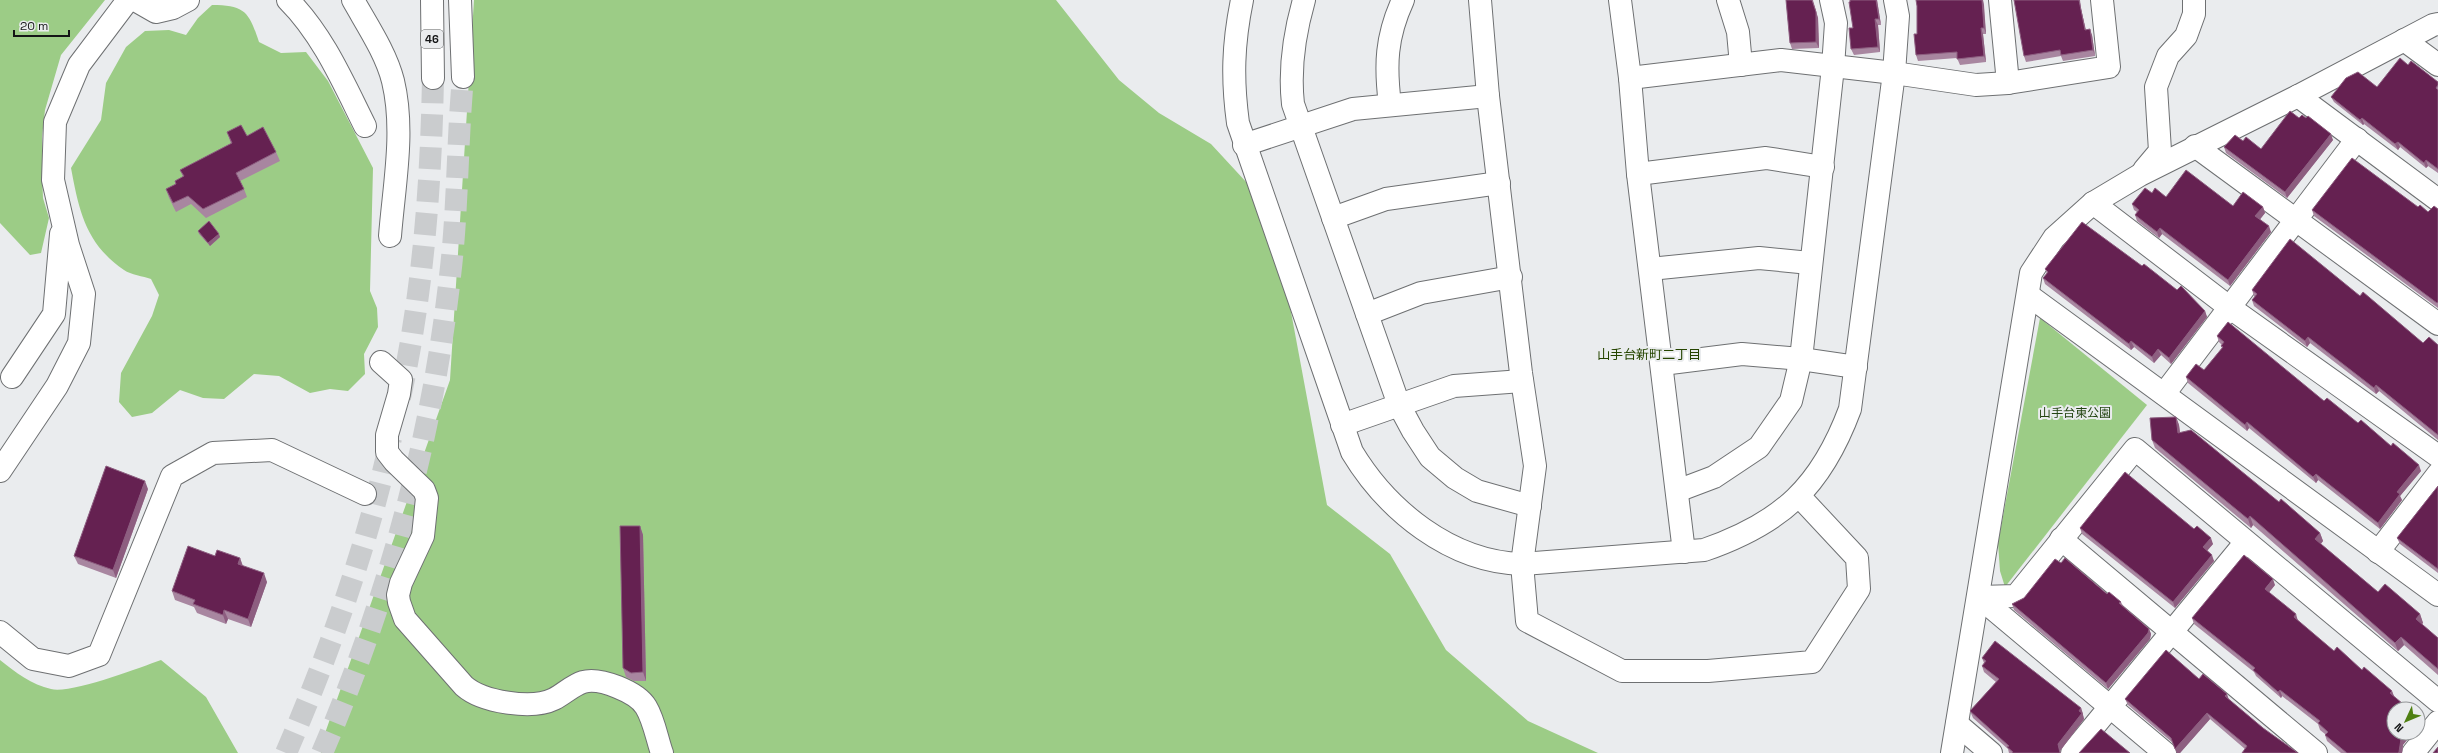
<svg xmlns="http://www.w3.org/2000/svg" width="2438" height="753" font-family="'Space Grotesk','Noto Sans JP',sans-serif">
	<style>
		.green { fill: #9ccc86 }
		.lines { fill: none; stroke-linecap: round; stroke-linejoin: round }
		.major-tunnel { stroke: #caccce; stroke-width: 22; stroke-dasharray: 22 11; stroke-linecap: butt }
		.minor-casing { stroke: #6e7072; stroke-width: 24 }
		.major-casing { stroke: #6e7072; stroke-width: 24 }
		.minor { stroke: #fff; stroke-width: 22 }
		.major { stroke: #fff; stroke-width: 22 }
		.wall { fill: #a886a0 }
		.shaded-wall { fill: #8d5e80 }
		.building { fill: #652151; stroke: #8d5e80 }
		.labels { text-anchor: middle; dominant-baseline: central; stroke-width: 4; stroke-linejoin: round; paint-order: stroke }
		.shield { fill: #eaecee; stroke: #545657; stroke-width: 1 }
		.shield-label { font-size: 11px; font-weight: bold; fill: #141516 }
		.park-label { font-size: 12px; fill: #234411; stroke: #eaecee }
		.neighbourhood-label { font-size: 13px; fill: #264500; stroke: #eaecee }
	</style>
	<rect width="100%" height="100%" fill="#eaecee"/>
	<!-- green -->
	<g class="green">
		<polygon points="0,0 105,0 61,55 45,110 42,137 42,174 43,198 49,218 41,253 30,255 0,223"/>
		<polygon points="474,0 1056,0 1119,80 1159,113 1211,144 1260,197 1280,253 1327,505 1390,554 1446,650 1528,721 1598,753 321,753 324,736 450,380"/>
		<path d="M212,5C245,5 249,12 259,42L281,53L306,52L328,81L373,168L370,291L377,308L378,327L364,354L365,374L348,391L330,389L310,393L279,376L254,374L224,399L203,398L180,390L152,413L132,417L119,402L121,373L152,316L159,295L151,279C143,276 131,275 124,270C86,244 79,211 71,168L101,120L106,83L126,47L145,31L169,30L186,35L198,18Z"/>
		<polygon points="2040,318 2147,405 2005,587 2000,571 1998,543"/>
		<path d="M0,660C15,672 32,685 51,689C71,694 139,668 161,660L206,697L238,753H0Z"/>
	</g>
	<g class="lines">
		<!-- major-tunnel -->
		<g class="major-tunnel">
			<path d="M400,398C423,293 431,186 433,78"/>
			<path d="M286,753C330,651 367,547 391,438"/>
			<path d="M322,753C387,602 432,440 450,276C458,210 457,143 463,77"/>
		</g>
		<defs>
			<g id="minor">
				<polyline points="135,0 156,12 173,8 188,0"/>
				<path d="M288,0C323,35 343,82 365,126"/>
				<path d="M353,0C367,25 386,53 393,81C405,131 394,185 390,236"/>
				<path d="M1242,0C1233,44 1232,79 1238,123L1352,452C1387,510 1450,562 1522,564L1704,550C1782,523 1821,487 1850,409L1894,73L1898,16L1895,0"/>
				<path d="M1304,0C1294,35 1289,68 1293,104L1399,405L1413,431L1430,457L1455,478L1477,491L1530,506"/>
				<polyline points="1480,0 1488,96 1521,373 1535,466 1522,564 1527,621 1622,671 1708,671 1812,662 1859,589 1857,558 1800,497"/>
				<polyline points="1620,0 1630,78 1638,174 1684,552"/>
				<polyline points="1728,0 1738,32 1741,65"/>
				<polyline points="2000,0 2008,83"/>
				<polyline points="2404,40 2438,65"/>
				<polyline points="1630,78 1781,60 1894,73 1976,85 2008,83 2109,67 2102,0"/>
				<polyline points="2298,96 2438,200"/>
				<path d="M1390,105C1385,65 1386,37 1403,0"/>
				<polyline points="1244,145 1353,109 1488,96"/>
				<polyline points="2195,146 2438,324"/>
				<polyline points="2144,170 2160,151 2156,87 2168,56 2186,36 2194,14 2194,0"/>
				<polyline points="1638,174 1766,158 1823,167"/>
				<polyline points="2093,203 2229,307 2438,456"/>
				<polyline points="1333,218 1386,199 1499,183"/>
				<polyline points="1650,269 1759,258 1810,263"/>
				<polyline points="2028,295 2438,595"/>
				<polyline points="1367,314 1421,293 1511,277"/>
				<path d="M381,362L401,380L399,394L387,435V452L394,461L424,490L427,498L423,536L401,583L398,595L399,602L405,619L464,686C482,702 532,710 554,699C564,694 573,685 583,682C600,677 637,692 646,707C654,720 657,739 662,753"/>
				<polyline points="1662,364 1742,354 1801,359 1856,367"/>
				<polyline points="12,377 54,314 61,234"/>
				<polyline points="2164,394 2357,139"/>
				<polyline points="1342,425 1454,386 1522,381"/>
				<polyline points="0,471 57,386 79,343 84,294 68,245 53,180 55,122 79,65 128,0"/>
				<polyline points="1677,491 1714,477 1759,447 1791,401 1801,359 1833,67 1836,23 1831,0"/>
				<polyline points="2061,539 2316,753"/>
				<polyline points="2378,552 2438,474"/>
				<polyline points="1979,597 2016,596 2135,449 2438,701"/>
				<polyline points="1979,597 2165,753"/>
				<polyline points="0,632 33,659 69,666 99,655 172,476 213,453 272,450 365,494"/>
				<polyline points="1957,724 1991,753"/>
				<polyline points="1952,753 2031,273 2054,238 2093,203 2140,175 2298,96 2433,25 2438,24"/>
				<polyline points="2072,753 2245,543"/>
				<polyline points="2413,753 2438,722"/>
			</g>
			<g id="major">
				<polyline points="432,0 433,78"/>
				<polyline points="460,0 463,77"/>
			</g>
		</defs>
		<!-- minor casing -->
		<use href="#minor" class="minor-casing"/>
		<!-- major casing -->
		<use href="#major" class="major-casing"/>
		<!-- minor -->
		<use href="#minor" class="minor"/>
		<!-- major -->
		<use href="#major" class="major"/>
	</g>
	<!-- wall -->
	<g class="wall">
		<polygon points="1786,0 1813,0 1818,18 1819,48 1792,49 1790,43"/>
		<polygon points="1877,0 1881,25 1878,25 1880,52 1854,55 1851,49 1853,28 1850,2"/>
		<polygon points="1916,0 1983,0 1986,34 1983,34 1986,62 1960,65 1957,58 1918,61 1916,55 1917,34 1917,6"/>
		<polygon points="2081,9 2086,30 2092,35 2095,56 2063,61 2061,56 2026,62 2024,56"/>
		<polygon points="2408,65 2438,82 2438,173 2428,166 2426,168 2400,147 2398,150 2364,124 2363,125 2334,102 2331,97 2377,87"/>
		<polygon points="2299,118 2333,140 2287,198 2226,153 2224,147 2261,149"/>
		<polygon points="227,132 247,136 276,152 280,161 240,181 244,189 247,197 206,218 191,204 176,212 169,198 166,189 176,184 175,181 183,177 180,170 231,144"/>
		<polygon points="2152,193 2166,197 2233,206 2263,207 2265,213 2260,219 2271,232 2230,286 2162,234 2159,238 2137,221 2135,215 2137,212 2134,210 2132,204"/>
		<polygon points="2418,207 2428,212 2438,209 2438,308 2314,216 2312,210"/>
		<polygon points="198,231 220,237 210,246 199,234"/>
		<polygon points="2142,266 2177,290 2205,311 2207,317 2171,364 2161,355 2154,363 2134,347 2131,350 2045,284 2043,278 2047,274 2045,269"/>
		<polygon points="2252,290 2360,296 2423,343 2438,345 2438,440 2379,391 2376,394 2310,343 2307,347 2254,306 2252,300 2255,297 2254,296"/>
		<polygon points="2217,336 2324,401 2391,446 2421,471 2400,496 2402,500 2380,529 2318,480 2316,483 2249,428 2247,431 2188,383 2186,377 2204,370 2222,348 2221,346 2222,345 2219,342"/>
		<polygon points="2176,417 2179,425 2180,432 2279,502 2320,533 2323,541 2321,544 2378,592 2420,614 2423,623 2422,624 2438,638 2438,675 2404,645 2398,651 2253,525 2251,528 2155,448 2152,440"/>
		<polygon points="2438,486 2438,573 2400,544 2397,538"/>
		<polygon points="148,489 116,578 78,564 74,556"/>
		<polygon points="640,526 643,535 646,681 634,681 626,677 623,668"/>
		<polygon points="2080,528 2194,529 2213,544 2207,551 2214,561 2175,608 2082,534"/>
		<polygon points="240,558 243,566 267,582 251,627 228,619 226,624 197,613 194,607 175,600 172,591"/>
		<polygon points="2061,563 2107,594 2121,602 2123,606 2149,629 2151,634 2150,639 2108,689 2014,610 2012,604 2024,598"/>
		<polygon points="2275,585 2269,592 2298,621 2334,651 2392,691 2394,696 2403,745 2402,753 2341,753 2327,741 2325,735 2325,734 2320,730 2318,724 2282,696 2281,698 2256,676 2254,672 2194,624 2192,618"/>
		<polygon points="1982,658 2081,708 2083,714 2083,715 2084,719 2060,751 2061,753 2009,753 2008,749 1973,718 1970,711 1996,682 1984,672 1982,666 1984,663"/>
		<polygon points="2199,679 2229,700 2263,728 2245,749 2210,719 2180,753 2177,753 2173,743 2128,705 2125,699"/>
	</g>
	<!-- shaded-wall -->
	<g class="shaded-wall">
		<polygon points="1812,0 1818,18 1819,48 1816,42"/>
		<polygon points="1876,0 1877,0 1881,25 1879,19"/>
		<polygon points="1982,0 1983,0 1984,5 1986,34 1984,28"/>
		<polygon points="2079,0 2080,0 2081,9 2087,36 2085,30"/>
		<polygon points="1875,19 1878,25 1880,52 1878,47"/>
		<polygon points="1981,28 1983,34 1986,62 1984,56"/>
		<polygon points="2090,29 2092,35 2095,56 2093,50"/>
		<polygon points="2362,118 2364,124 2363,125 2360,120"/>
		<polygon points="2331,134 2333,140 2287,198 2285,192"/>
		<polygon points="2398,142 2400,147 2398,150 2395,144"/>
		<polygon points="2426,160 2428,166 2426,168 2424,163"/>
		<polygon points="2263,207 2265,213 2258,222 2255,216"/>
		<polygon points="2269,226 2271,232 2230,286 2228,280"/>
		<polygon points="2160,228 2162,234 2159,238 2157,232"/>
		<polygon points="219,234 220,237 210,246 208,243"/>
		<polygon points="2205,311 2207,317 2171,364 2169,358"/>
		<polygon points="2308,337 2310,343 2307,347 2305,341"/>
		<polygon points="2131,341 2134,347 2131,350 2129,344"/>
		<polygon points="2158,349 2161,355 2154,363 2152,357"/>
		<polygon points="2376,385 2379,391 2376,394 2374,388"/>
		<polygon points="2176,417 2179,425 2181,441 2178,433"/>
		<polygon points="2247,422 2249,428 2247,431 2245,425"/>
		<polygon points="2419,465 2421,471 2400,496 2402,500 2380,529 2378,523 2397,492"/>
		<polygon points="2316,474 2318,480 2316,483 2313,477"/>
		<polygon points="145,481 148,489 116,578 113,570"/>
		<polygon points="2250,516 2253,525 2251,528 2248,519"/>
		<polygon points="640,526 643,535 646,681 643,672"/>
		<polygon points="2320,533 2323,541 2318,547 2315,539"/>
		<polygon points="2211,538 2213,544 2205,553 2203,547"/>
		<polygon points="2212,555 2214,561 2175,608 2173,602"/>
		<polygon points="240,558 243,567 238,564"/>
		<polygon points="264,573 267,582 251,627 248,619"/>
		<polygon points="2273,579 2275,585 2267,595 2265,589"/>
		<polygon points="224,610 228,619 226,624 223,615"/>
		<polygon points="2296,614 2298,621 2294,617"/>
		<polygon points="2420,614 2423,623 2419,627 2416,619"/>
		<polygon points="2149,629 2151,634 2150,639 2108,689 2106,683"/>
		<polygon points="2401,637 2404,645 2398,651 2395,643"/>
		<polygon points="2280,690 2282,696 2281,698 2278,692"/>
		<polygon points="2392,691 2394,697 2390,693"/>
		<polygon points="2227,694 2229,700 2225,696"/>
		<polygon points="2081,708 2083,714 2083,715 2084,719 2060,751 2058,744"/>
		<polygon points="2207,713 2210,719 2180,753 2177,753 2175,749"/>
		<polygon points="2419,717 2421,723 2418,727 2418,718"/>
		<polygon points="2406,733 2413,733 2403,745 2402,753 2398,753 2401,739"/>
	</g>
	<!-- building -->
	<g class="building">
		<polygon points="1786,0 1812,0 1816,12 1816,42 1790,43"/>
		<polygon points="1850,0 1876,0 1879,19 1875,19 1878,47 1851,49 1849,28 1853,28 1849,2 1850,2"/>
		<polygon points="1916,0 1982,0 1984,28 1981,28 1984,56 1957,59 1957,52 1916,55 1914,34 1917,34 1917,6"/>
		<polygon points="2014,0 2079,0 2085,30 2090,29 2093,50 2061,55 2060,50 2024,56"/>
		<polygon points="2400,58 2408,65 2411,61 2438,82 2438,85 2436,88 2438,90 2438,169 2426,160 2424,163 2398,142 2395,144 2362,118 2360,120 2331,97 2346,78 2358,72 2377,87"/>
		<polygon points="2290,111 2299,118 2302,115 2306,118 2308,116 2331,134 2285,192 2224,147 2235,135 2243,141 2246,137 2261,149"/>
		<polygon points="241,125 247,136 263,127 276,152 236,173 244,189 203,209 188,196 173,203 166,189 176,184 175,181 184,176 180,170 232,143 227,132"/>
		<polygon points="2352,158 2418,207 2420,205 2428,212 2434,206 2438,209 2438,302 2437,303 2312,210"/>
		<polygon points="2186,170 2233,206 2243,192 2263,207 2255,216 2269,226 2228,280 2160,228 2157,232 2135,215 2139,210 2132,204 2145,188 2152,193 2155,188 2166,197"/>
		<polygon points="209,221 219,234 208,243 198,231"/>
		<polygon points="2082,222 2142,266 2144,264 2177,290 2181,286 2205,311 2169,358 2158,349 2152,357 2131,341 2129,344 2043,278 2048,272 2045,269"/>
		<polygon points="2290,239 2360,296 2363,292 2423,343 2429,337 2438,345 2438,435 2376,385 2374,388 2308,337 2305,341 2252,300 2257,294 2252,290"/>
		<polygon points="2228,322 2324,401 2327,398 2358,423 2361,420 2391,446 2393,443 2419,465 2397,492 2400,494 2378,523 2316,474 2313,477 2247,422 2245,425 2186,377 2196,364 2204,370 2223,347 2221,346 2224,342 2217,336"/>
		<polygon points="2176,417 2178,433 2191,430 2279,502 2281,499 2320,533 2315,539 2378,592 2385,584 2420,614 2416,619 2438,638 2438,669 2401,637 2395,643 2250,516 2248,519 2152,440 2150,418"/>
		<polygon points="106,466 145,481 113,570 74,556"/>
		<polygon points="2125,472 2194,529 2197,526 2211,538 2203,547 2212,555 2173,602 2080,528"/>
		<polygon points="2438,486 2438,569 2397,538"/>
		<polygon points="620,526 640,526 643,672 631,673 623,668"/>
		<polygon points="188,546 215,556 217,550 240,558 238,564 264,573 248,619 224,610 223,615 193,604 195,600 172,591"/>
		<polygon points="2244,555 2273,579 2265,589 2296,614 2294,617 2334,651 2337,647 2362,670 2364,667 2392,691 2390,693 2409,709 2394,709 2394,733 2406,733 2401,739 2399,752 2398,753 2347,753 2325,735 2328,732 2318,723 2320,721 2280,690 2278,692 2253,670 2255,668 2192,618"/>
		<polygon points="2065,558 2107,594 2109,592 2121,602 2119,603 2149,629 2148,633 2106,683 2012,604 2024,598 2055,559 2061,563"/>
		<polygon points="1995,641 2081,708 2079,711 2082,713 2058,744 2060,753 2012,753 2013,752 2007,747 2009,746 1970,711 1999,679 1982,666 1986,661 1982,658"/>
		<polygon points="2166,650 2199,679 2203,674 2227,694 2225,696 2263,728 2298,753 2242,753 2247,746 2207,713 2175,749 2171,738 2125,699"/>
		<polygon points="2101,729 2130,753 2079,753"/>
		<polygon points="2438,747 2438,753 2433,753"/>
	</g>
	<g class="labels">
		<!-- shield labels -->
		<rect class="shield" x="421" y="30" width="22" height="18" rx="3"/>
		<g class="shield-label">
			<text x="432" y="39">46</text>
		</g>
		<!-- park labels -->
		<g class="park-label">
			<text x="2075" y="413">山手台東公園</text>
		</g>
		<!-- neighbourhood labels -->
		<g class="neighbourhood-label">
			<text x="1649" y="354">山手台新町二丁目</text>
		</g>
	</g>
	<!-- north arrow -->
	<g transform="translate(2406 721) rotate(226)"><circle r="19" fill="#eaecee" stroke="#949698"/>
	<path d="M0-3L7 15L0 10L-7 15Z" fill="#4f8012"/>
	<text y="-6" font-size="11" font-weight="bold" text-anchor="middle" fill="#141516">N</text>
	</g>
	<!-- scale -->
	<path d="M14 30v6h55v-6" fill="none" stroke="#141516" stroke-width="2"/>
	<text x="20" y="30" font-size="12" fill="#141516" stroke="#eaecee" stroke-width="3" paint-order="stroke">20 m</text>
</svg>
